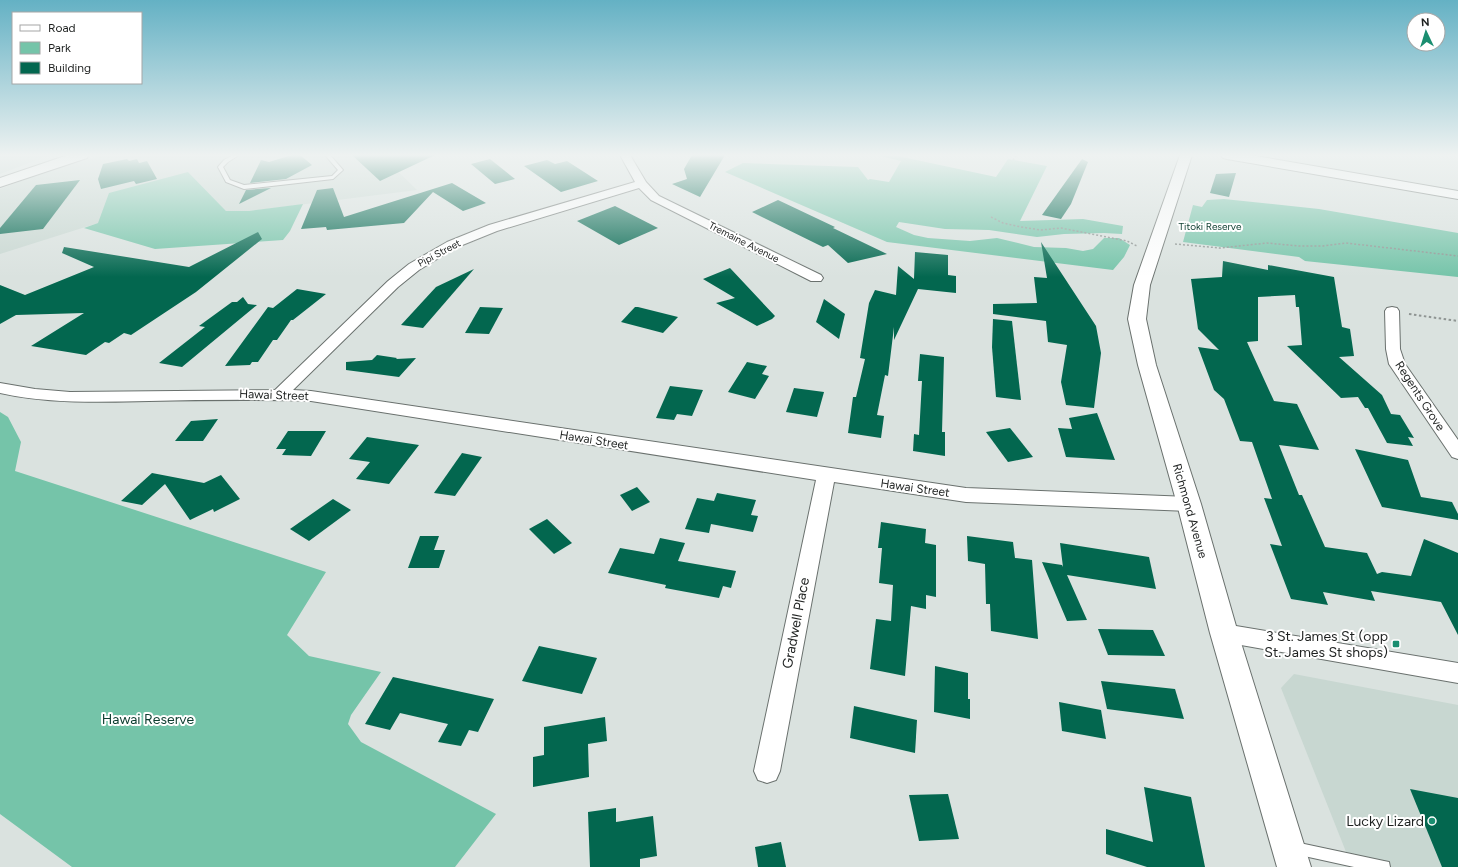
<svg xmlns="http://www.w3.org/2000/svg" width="1458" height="867" font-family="Figtree,sans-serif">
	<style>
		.built { fill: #c8d7d1 }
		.green { fill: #75c4a9 }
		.building { fill: #03674f }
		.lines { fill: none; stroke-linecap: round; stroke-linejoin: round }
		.service-casing { stroke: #6a716e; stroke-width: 2 }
		.minor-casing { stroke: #6a716e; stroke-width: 2 }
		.tertiary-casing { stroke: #6a716e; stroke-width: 2 }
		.secondary-casing { stroke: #6a716e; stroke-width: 2 }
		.path-far1 { stroke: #8f9593; stroke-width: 1.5; stroke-dasharray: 2 2; stroke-linecap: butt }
		.path { stroke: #8f9593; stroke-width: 2; stroke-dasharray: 2.5 2.5; stroke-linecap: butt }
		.service { fill: #fff; fill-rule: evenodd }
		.minor { fill: #fff; fill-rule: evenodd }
		.tertiary { fill: #fff; fill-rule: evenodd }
		.secondary { fill: #fff; fill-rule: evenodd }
		.poi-dot { fill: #1a8e70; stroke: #fff; stroke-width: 1.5 }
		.labels { text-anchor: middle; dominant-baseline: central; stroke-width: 4; stroke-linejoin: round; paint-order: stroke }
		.far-park-label { font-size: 10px; fill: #0c3d2f; stroke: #fff }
		.far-street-label { font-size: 10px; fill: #1e2120; stroke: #fff }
		.street-label { font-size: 12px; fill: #1e2120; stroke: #fff }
		.near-street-label { font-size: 14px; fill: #1e2120; stroke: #fff }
		.near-poi-label { font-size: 14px; fill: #1e2120; stroke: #fff; text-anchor: end }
		.near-park-label { font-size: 14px; fill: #0c3d2f; stroke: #fff }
	</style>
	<rect width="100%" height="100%" fill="#dae2df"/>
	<!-- built -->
	<g class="built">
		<polygon points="0,155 50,155 0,174"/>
		<polygon points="105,155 381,155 417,190 249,211 226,211 188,172 98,223 0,254 0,189 52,169"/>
		<polygon points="1294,674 1458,705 1458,867 1352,867 1281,688"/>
	</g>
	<!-- green -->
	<g class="green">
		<polygon points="876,155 893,155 996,177 1008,159 1047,166 1020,221 1083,219 1123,226 1122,234 1104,233 1064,234 1037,237 989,230 945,229 899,222 896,227 914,235 928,238 970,241 997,238 1034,247 1066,248 1083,251 1093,249 1104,238 1119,238 1130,245 1124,257 1113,270 887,242 725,172 743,163 858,167 868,180 870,179 889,182 901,161"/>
		<polygon points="188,172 226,211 249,211 303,204 290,231 283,240 155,249 84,228 98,223 109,193"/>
		<polygon points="1224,199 1319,209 1458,233 1458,277 1305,261 1299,257 1183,242 1193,205 1202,207 1207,200"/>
		<polygon points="0,412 8,417 21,442 15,471 326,572 287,635 309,656 381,672 351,715 348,724 361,742 496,814 455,867 72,867 0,814"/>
	</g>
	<!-- building -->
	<g class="building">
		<polygon points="292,155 300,155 312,165 286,179 250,183 261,160 269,162"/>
		<polygon points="352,155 435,155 380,181"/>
		<polygon points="692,155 725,155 700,197 672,184 687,179 684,169"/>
		<polygon points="127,159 129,161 137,159 139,163 147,161 157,179 136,184 134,181 101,189 98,179 103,164"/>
		<polygon points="490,159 515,179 495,184 471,164"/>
		<polygon points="1082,159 1088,162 1071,204 1061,219 1042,215"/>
		<polygon points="547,160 555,164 567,161 598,181 561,192 524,166"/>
		<polygon points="1236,173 1229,197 1210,193 1216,174"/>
		<polygon points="80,180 43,229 0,234 0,228 36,185"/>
		<polygon points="452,183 486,203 463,211 433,192 404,223 327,230 326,227 301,229 317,190 333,188 344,217"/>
		<polygon points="271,188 239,204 246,190"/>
		<polygon points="778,200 835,227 833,228 887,254 848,263 828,245 823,247 752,212"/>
		<polygon points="615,206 658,228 619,245 577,221"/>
		<polygon points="258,232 262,239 196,292 131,335 124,333 109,343 105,342 86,355 31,346 84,313 16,315 0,324 0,285 25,295 94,267 62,253 64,247 189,267"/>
		<polygon points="1041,242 1096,326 1101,353 1094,408 1066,405 1061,382 1067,345 1048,342 1046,321 993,314 993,304 1037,303 1034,277 1047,278"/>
		<polygon points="915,252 948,255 948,275 956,276 956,293 918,289 894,340 894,327 888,376 885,375 877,415 884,416 881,438 848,433 853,397 856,397 865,359 860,358 869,303 875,290 896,295 898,266 914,279"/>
		<polygon points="1223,261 1268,270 1268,265 1334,277 1342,327 1350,329 1354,356 1339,357 1382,395 1391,414 1400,415 1414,438 1408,437 1413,446 1387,443 1368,408 1365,408 1358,397 1341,398 1287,346 1302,345 1299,307 1296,307 1295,295 1258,297 1258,341 1247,342 1274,401 1297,404 1319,450 1279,445 1299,495 1302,495 1325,547 1367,553 1377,574 1382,572 1411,576 1424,539 1458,553 1458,635 1441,602 1371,591 1375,601 1323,592 1328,605 1291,599 1270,544 1282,546 1264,498 1272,499 1252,442 1240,441 1224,399 1214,390 1198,347 1219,350 1198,329 1191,279 1222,277"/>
		<polygon points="730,268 775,316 772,319 757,326 716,303 735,298 703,279"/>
		<polygon points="474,269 423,328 401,325 436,287"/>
		<polygon points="297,289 326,294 293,320 291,320 277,340 273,340 258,362 252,362 250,365 225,366 268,307 273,308"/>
		<polygon points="243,297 248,304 257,305 182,367 159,363 205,327 199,326 232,302 237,302"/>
		<polygon points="824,299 845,314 839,339 816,322"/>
		<polygon points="480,307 503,308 489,334 465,333"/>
		<polygon points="635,307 638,307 678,317 663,333 621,322"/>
		<polygon points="993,319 1012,321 1021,400 996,397 992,347"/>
		<polygon points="920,354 944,357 942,432 945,432 945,456 913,451 914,434 919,435 922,381 918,381"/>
		<polygon points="377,355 397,358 396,359 416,358 399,377 346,370 346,362 372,360"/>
		<polygon points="747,362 767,366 762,374 769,376 755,399 728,392"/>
		<polygon points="670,386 703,390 692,416 677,414 674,420 656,418"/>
		<polygon points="794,388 824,392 817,417 786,412"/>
		<polygon points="1097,413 1115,460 1066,457 1058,428 1072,429 1069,418"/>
		<polygon points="218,419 203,441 175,441 191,421"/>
		<polygon points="1010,428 1033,457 1008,462 986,432"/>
		<polygon points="288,431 326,431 311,456 282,455 286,449 276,449"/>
		<polygon points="367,437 419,445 389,484 356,479 370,462 349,459"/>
		<polygon points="1355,449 1408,460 1421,497 1452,502 1458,514 1458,520 1382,507"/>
		<polygon points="462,453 482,457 455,496 434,493"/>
		<polygon points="152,473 204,483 221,475 240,499 214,512 213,509 190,520 165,484 142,505 121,501"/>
		<polygon points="637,487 650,502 632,511 620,495"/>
		<polygon points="717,493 756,500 751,515 758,516 753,532 711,524 709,533 685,529 697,498 714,501"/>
		<polygon points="333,499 351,510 309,541 290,529"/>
		<polygon points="547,519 572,543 554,554 529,529"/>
		<polygon points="881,522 926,529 925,543 936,545 936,597 926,595 926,609 911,606 905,676 870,669 876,619 891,621 893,585 879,583 882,548 878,548"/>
		<polygon points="420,536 439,536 434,550 445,550 439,568 408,568"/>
		<polygon points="967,536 1013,542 1015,558 1032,560 1038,639 991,631 990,604 986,604 985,564 968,561"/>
		<polygon points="660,538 685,543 678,561 736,571 731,588 723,586 719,598 665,588 666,585 608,573 620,548 654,554"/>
		<polygon points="1060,543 1149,557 1156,589 1067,575 1087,620 1067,621 1042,562 1062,565 1063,567"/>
		<polygon points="1098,629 1153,630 1165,656 1108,655"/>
		<polygon points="539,646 597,658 582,694 522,681"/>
		<polygon points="935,666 968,673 968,699 970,699 970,719 934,712"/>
		<polygon points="393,677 494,699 478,732 469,730 461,746 438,742 448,724 400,713 390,730 365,724"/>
		<polygon points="1101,681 1175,689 1184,719 1107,709"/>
		<polygon points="1059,702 1101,710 1106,739 1062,731"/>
		<polygon points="854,706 917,720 915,753 850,738"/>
		<polygon points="605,717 607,741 588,744 589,777 533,787 533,757 544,755 544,727"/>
		<polygon points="1144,787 1191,797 1205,867 1147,867 1106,854 1106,829 1153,842"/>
		<polygon points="1410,789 1458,798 1458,867 1442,867"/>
		<polygon points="948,794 959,839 919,841 909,795"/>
		<polygon points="616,808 616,822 653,816 657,856 640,859 640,867 590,867 588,812"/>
		<polygon points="781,842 786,867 758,867 755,847"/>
	</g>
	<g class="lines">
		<defs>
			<g id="service">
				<polygon points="233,155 239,155 228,162 223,167 230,180 244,185 332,176 338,170 325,155 330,155 343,170 333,179 244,189 226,182 218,167 224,160"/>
				<polygon points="1295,842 1384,861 1389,862 1390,867 1354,867 1295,854 1290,853 1289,848 1290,843"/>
			</g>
			<g id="minor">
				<path d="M620,155H630L646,182L659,196L821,275L823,278L821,281H811L651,200L639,188L497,231L455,248L419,270L398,287L293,390L311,391L966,488L1189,497L1196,499L1198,504L1196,509L1189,511L966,502L834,482L780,771L776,780L767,783L758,780L754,771L816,480L311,401C257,399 203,400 149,401C99,402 49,404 0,393V383L35,389L70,392L275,390L388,281L409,264L447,242L489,225L635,182Z"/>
				<polygon points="1392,307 1397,308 1399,311 1400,349 1405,364 1458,440 1458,459 1452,457 1389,364 1386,349 1385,311 1387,308"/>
				<polygon points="1224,624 1458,663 1458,683 1224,642 1216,640 1213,633 1216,626"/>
			</g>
			<g id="tertiary">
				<polygon points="1180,155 1192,155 1150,285 1146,319 1156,365 1201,504 1238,633 1311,867 1277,867 1210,633 1177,504 1138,365 1128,319 1134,285"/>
				<polygon points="1221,155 1250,155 1458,191 1458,199 1227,159 1223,158"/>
			</g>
			<polygon id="secondary" points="68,155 88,155 87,158 0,187 0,178"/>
		</defs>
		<!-- service casing -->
		<use href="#service" class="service-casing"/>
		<!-- minor casing -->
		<use href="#minor" class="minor-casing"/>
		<!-- tertiary casing -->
		<use href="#tertiary" class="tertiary-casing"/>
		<!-- secondary casing -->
		<use href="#secondary" class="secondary-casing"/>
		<!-- path-far1 -->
		<g class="path-far1">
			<polyline points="1013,160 1017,155"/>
			<polyline points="991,217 1003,223 1021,227 1041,230 1061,228 1127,241 1137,246"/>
			<polyline points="1175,244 1220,248 1267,243 1299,246 1323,246 1346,243 1458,256"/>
		</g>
		<!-- path -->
		<polyline class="path" points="1409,314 1458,321"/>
		<!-- service -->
		<use href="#service" class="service"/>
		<!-- minor -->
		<use href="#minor" class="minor"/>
		<!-- tertiary -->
		<use href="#tertiary" class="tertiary"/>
		<!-- secondary -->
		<use href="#secondary" class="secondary"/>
	</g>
	<!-- sky -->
	<linearGradient id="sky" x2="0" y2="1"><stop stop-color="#64b1c4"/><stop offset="0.56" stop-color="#eef2f1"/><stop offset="1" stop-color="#eef2f1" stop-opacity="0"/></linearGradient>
	<rect width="1458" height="277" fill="url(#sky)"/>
	<!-- markers -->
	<g class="poi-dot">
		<rect x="1392" y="640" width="8" height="8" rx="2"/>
		<circle cx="1432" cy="821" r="4"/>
	</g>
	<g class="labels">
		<!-- far-park labels -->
		<g class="far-park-label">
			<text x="1210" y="226">Titoki Reserve</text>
		</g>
		<!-- far-street labels -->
		<g class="far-street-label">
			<text transform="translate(744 242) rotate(27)">Tremaine Avenue</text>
			<text transform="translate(439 253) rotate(-28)">Pipi Street</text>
		</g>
		<!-- street labels -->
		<g class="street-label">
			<text transform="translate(274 395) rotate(2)">Hawai Street</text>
			<text transform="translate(1420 396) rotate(57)">Regents Grove</text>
			<text transform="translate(594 440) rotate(9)">Hawai Street</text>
			<text transform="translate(915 488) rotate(8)">Hawai Street</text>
			<text transform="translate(1190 511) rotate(74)">Richmond Avenue</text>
		</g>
		<!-- near-street labels -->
		<g class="near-street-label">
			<text transform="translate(796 623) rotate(-79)">Gradwell Place</text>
		</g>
		<!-- near-poi labels -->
		<g class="near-poi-label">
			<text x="1388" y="636">3 St. James St (opp<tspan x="1388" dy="16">St. James St shops)</tspan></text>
			<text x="1424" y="821">Lucky Lizard</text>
		</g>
		<!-- near-park labels -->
		<g class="near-park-label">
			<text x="148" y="719">Hawai Reserve</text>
		</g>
	</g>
	<!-- legend -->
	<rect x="12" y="12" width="130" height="72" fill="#ffffff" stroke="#a5a6a6"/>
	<rect x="20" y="25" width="20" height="6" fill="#ffffff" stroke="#a5a6a6"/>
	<text x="48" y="32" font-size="12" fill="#1e2120">Road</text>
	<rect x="20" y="42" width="20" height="12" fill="#75c4a9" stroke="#a5a6a6"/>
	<text x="48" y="52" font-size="12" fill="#1e2120">Park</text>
	<rect x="20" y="62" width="20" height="12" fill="#03674f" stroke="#a5a6a6"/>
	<text x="48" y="72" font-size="12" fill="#1e2120">Building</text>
	<!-- north arrow -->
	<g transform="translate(1426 32) rotate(356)"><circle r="19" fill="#ffffff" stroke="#a5a6a6"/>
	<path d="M0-3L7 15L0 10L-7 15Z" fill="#1a8e70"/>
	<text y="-6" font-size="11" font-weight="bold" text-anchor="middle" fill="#1e2120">N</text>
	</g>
</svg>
